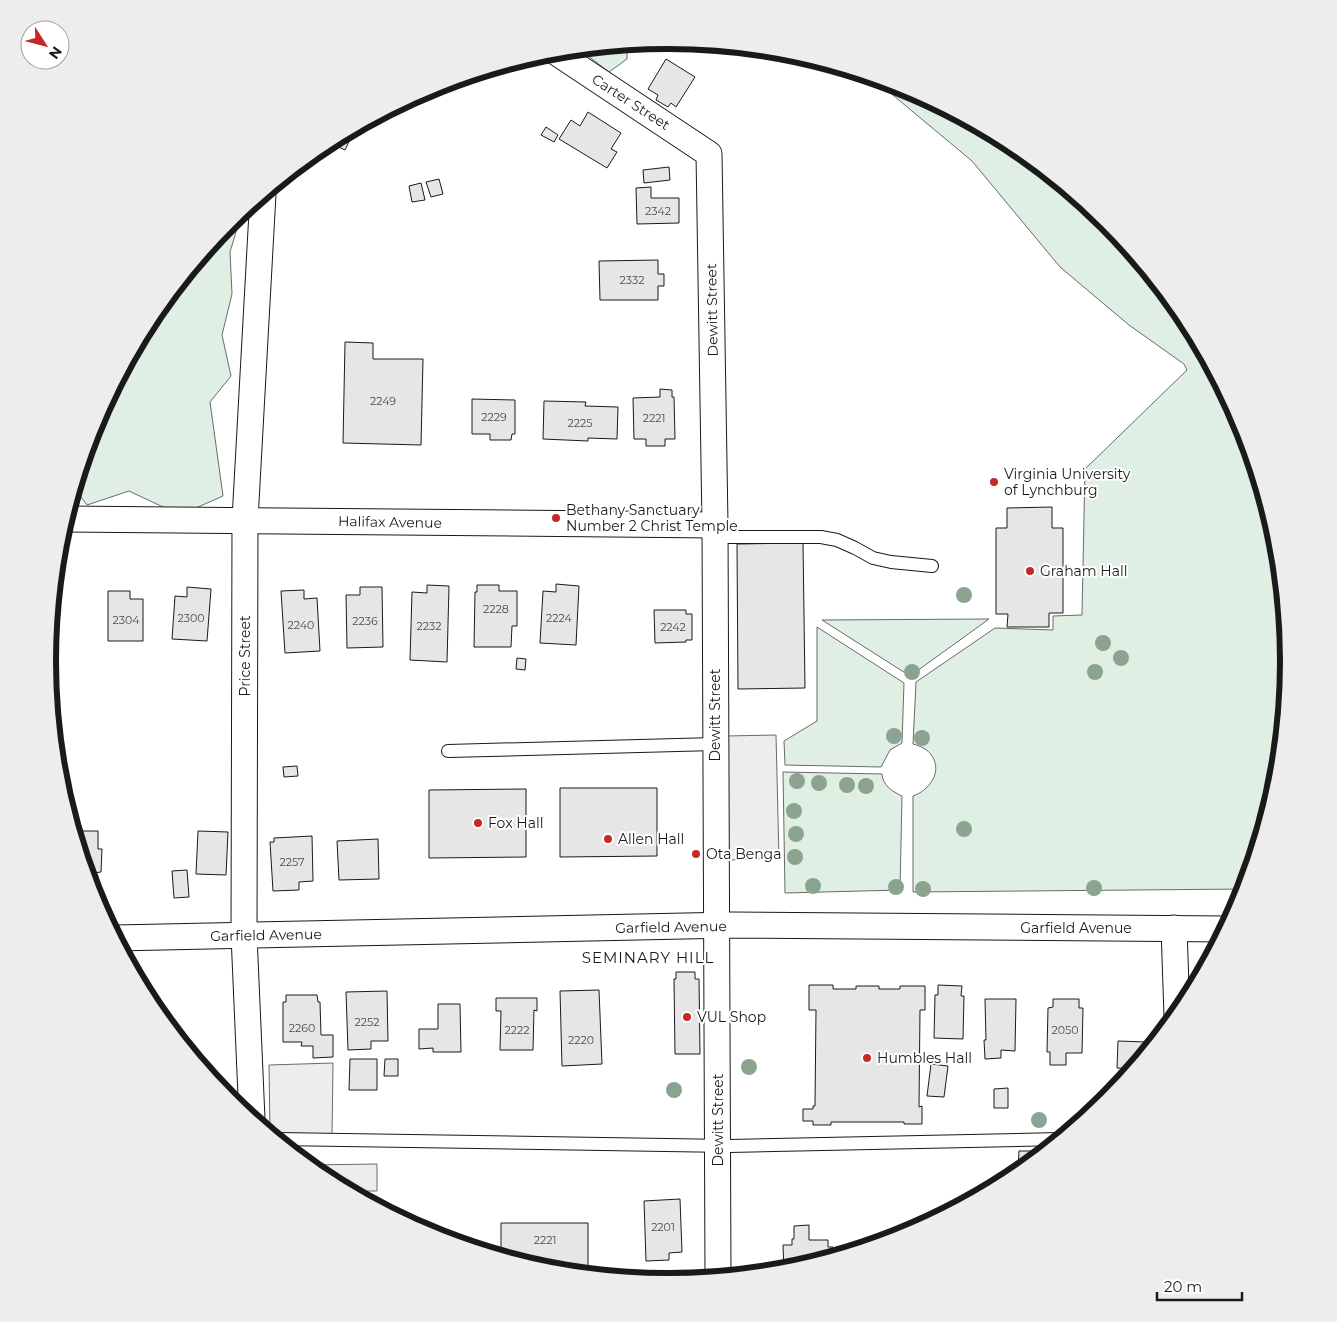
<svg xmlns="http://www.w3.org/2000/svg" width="1337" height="1322" font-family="Montserrat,sans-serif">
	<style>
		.green { fill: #e0efe3; stroke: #6a6a6a }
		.parking { fill: #ededed; stroke: #6a6a6a }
		.building { fill: #e6e6e6; stroke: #1a1a1a }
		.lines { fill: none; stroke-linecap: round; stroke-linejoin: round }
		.lane-casing { stroke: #1a1a1a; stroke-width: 14 }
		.street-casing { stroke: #1a1a1a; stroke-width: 27 }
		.lane { stroke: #fff; stroke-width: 12 }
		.street { stroke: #fff; stroke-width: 25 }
		.tree { fill: #8aa48f }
		.poi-dot { fill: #c62828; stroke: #fff; stroke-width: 2 }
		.labels { text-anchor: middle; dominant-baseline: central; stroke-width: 4; stroke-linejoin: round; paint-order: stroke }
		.number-label { font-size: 11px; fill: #4d4d4d }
		.street-label { font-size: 14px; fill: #1a1a1a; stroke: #fff }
		.poi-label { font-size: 14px; fill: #1a1a1a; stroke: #fff; text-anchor: start }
		.neighbourhood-label { font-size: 15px; letter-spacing: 1px; fill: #1a1a1a; stroke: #fff }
		.rim { fill: none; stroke: #1a1a1a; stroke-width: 6 }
	</style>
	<rect width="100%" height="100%" fill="#fff"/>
	<!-- green -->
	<g class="green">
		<polygon points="627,44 627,59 609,72 579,49"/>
		<path d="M870,76L906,87L1014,145L1108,222L1185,316L1242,424L1278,540L1289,661L1278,782L1245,889L913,892V796C928,791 943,773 932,756C928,749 920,746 913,744L916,682L995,628L1053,630V616L1082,615L1085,469L1187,370L1184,364L1129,325L1060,267L972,161Z"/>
		<polygon points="242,212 230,252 232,294 222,335 231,376 210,402 223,496 180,515 129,491 87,505 75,489 95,423 152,316 230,222"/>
		<polygon points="989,619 910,676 822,620"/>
		<polygon points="817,627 904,683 902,743 890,750 881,767 785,765 784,741 817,721"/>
		<path d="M783,772L882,774C883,785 891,791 902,796L900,890L785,893Z"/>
	</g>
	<!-- parking -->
	<g class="parking">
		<polygon points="776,735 779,858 729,860 726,736"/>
		<polygon points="333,1063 332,1138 270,1133 269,1065"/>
		<polygon points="377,1164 377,1191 348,1191 323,1177 308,1165"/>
	</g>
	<!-- building -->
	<g class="building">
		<polygon points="666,59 695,77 676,107 671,103 668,107 656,100 658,95 648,89"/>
		<polygon points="588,112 621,133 611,149 617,152 607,168 559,139 571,120 580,126"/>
		<polygon points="356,127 345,150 328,142"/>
		<polygon points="546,127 558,135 554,142 541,135"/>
		<polygon points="669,167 670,180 644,183 643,170"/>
		<polygon points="439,179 443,194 431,197 426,182"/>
		<polygon points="421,183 425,200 412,202 409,186"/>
		<polygon points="651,187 651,198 679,198 679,223 637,224 636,188"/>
		<polygon points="658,260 658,274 664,274 664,286 658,286 658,300 600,300 599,261"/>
		<polygon points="345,342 373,343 373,359 423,359 421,445 343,443"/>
		<polygon points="660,389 672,390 672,397 674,397 675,439 665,439 665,446 646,446 646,439 634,439 633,398 660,397"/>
		<polygon points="472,399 515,400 515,434 512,434 511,440 490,440 490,434 472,434"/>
		<polygon points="544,401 586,402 585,406 618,407 617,439 588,438 588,441 543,439"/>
		<polygon points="1052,507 1052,528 1063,528 1063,613 1049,613 1049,627 1007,627 1008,614 996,614 996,528 1007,528 1007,508"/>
		<polygon points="803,543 805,688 738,689 737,544"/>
		<polygon points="556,584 579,586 576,645 540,643 543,591 556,592"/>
		<polygon points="427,585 449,586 447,662 410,660 412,592 427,593"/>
		<polygon points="477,585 499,585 499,591 517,591 517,626 512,626 511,647 474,647 475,592 477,592"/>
		<polygon points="187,587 211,589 207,641 172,639 175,596 187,597"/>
		<polygon points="360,587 382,587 383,647 347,648 346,595 360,595"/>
		<polygon points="304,590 304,599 317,598 320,651 285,653 281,591"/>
		<polygon points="108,591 130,591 130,599 143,599 143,641 108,641"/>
		<polygon points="654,610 686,610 686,614 692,614 692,640 686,640 686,642 655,643"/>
		<polygon points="517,658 526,659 525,670 516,669"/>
		<polygon points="297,766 298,776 284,777 283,767"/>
		<polygon points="560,788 657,788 657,856 560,857"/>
		<polygon points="526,789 526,857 429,858 429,790"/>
		<polygon points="74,831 98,831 98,849 102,849 101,872 93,873 93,880 89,880"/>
		<polygon points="198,831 228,832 226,875 196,874"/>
		<polygon points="312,836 313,881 299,882 299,890 273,891 270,842 274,842 274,838"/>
		<polygon points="378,839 379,879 339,880 337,841"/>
		<polygon points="187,870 189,897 174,898 172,871"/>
		<polygon points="676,972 695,972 695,979 699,979 700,1054 675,1054 674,979 676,979"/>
		<polygon points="809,985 833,985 833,989 856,989 856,986 879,986 879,989 900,989 900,986 925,986 925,1010 920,1010 919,1107 922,1106 922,1124 904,1124 904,1122 831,1122 831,1125 813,1125 813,1121 803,1121 803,1109 813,1109 813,1106 815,1106 816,1010 809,1010"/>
		<polygon points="938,985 962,986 961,996 964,996 963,1039 934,1038 935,995 938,995"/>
		<polygon points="599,990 602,1064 562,1066 560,991"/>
		<polygon points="387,991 388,1041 371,1041 371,1049 348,1050 346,992"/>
		<polygon points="286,995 317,995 318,1002 320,1002 321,1035 333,1035 333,1057 313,1058 313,1046 301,1046 302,1042 283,1042 283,1002 286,1002"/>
		<polygon points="496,998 537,998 537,1011 534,1010 533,1050 500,1050 501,1011 496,1011"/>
		<polygon points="985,999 1016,999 1015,1051 1001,1050 1001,1058 985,1059 984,1040 986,1040"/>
		<polygon points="1053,999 1079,999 1079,1008 1083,1008 1082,1053 1066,1053 1066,1065 1050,1065 1050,1052 1047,1052 1048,1008 1053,1007"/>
		<polygon points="438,1004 460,1004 461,1052 433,1052 433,1048 419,1049 419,1029 438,1029"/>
		<polygon points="1118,1041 1147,1042 1147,1053 1133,1069 1117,1068"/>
		<polygon points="350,1059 377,1059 377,1090 349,1090"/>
		<polygon points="385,1059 398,1059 398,1076 384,1076"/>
		<polygon points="931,1064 948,1066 944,1097 927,1096"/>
		<polygon points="1008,1088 1008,1108 994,1108 994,1089"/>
		<polygon points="1019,1151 1046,1151 1024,1169 1018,1169"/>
		<polygon points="680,1199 682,1252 669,1253 669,1260 646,1261 644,1201"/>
		<polygon points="501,1223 588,1223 588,1271 547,1270 501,1256"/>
		<polygon points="809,1225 809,1240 828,1240 828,1247 833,1247 833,1257 784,1271 783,1245 792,1245 792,1239 794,1239 794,1226"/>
		<polygon points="884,1242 855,1250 855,1243"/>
	</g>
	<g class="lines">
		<defs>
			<g id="lane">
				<polyline points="715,537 821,537 837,540 855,548 873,558 891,562 932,566"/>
				<polyline points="448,751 715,744"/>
				<polyline points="277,1139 729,1146 1060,1139"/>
			</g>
			<g id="street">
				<polyline points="554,51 709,154 715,525 718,1277"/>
				<polyline points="66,519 715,525"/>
				<polyline points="1174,928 1177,1016"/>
				<polyline points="116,938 732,925 1226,929"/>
				<polyline points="252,1119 244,935 245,520 263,194"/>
			</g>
		</defs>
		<!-- lane casing -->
		<use href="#lane" class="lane-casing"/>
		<!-- street casing -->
		<use href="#street" class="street-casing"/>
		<!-- lane -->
		<use href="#lane" class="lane"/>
		<!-- street -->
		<use href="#street" class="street"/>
	</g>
	<!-- trees -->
	<g class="tree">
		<circle cx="964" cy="595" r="8"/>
		<circle cx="1103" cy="643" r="8"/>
		<circle cx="1121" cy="658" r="8"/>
		<circle cx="912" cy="672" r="8"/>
		<circle cx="1095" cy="672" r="8"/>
		<circle cx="894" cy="736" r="8"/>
		<circle cx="922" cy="738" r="8"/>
		<circle cx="797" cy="781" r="8"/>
		<circle cx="819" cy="783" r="8"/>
		<circle cx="847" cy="785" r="8"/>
		<circle cx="866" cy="786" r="8"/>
		<circle cx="794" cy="811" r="8"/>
		<circle cx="964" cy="829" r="8"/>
		<circle cx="796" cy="834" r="8"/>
		<circle cx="795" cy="857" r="8"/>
		<circle cx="813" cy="886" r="8"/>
		<circle cx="896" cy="887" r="8"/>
		<circle cx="1094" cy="888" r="8"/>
		<circle cx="923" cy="889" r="8"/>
		<circle cx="749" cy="1067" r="8"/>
		<circle cx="674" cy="1090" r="8"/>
		<circle cx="1039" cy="1120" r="8"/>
	</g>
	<!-- markers -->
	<g class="poi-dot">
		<circle cx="994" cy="482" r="5"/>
		<circle cx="556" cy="518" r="5"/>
		<circle cx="1030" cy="571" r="5"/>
		<circle cx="478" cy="823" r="5"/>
		<circle cx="608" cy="839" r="5"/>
		<circle cx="696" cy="854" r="5"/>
		<circle cx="687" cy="1017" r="5"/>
		<circle cx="867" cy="1058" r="5"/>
	</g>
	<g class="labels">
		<!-- number labels -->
		<g class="number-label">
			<text x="658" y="211">2342</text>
			<text x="632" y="280">2332</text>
			<text x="383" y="401">2249</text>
			<text x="494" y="417">2229</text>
			<text x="654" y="418">2221</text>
			<text x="580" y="423">2225</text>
			<text x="496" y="609">2228</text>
			<text x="191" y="618">2300</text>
			<text x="559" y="618">2224</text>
			<text x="126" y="620">2304</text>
			<text x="365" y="621">2236</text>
			<text x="301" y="625">2240</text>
			<text x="429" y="626">2232</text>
			<text x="673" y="627">2242</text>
			<text x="292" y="862">2257</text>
			<text x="367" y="1022">2252</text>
			<text x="302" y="1028">2260</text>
			<text x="517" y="1030">2222</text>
			<text x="1065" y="1030">2050</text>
			<text x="581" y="1040">2220</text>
			<text x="663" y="1227">2201</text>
			<text x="545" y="1240">2221</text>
		</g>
		<!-- street labels -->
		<g class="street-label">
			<text transform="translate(631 102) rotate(33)">Carter Street</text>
			<text transform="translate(712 310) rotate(-91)">Dewitt Street</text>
			<text transform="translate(390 522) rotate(1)">Halifax Avenue</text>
			<text transform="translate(245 656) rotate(-90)">Price Street</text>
			<text transform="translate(715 715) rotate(-90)">Dewitt Street</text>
			<text transform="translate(671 927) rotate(-1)">Garfield Avenue</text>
			<text x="1076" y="928">Garfield Avenue</text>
			<text transform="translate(266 935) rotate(-1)">Garfield Avenue</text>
			<text transform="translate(718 1120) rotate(-90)">Dewitt Street</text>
		</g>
		<!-- poi labels -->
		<g class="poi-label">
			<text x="1004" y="474">Virginia University<tspan x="1004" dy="16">of Lynchburg</tspan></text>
			<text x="566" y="510">Bethany Sanctuary<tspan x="566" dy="16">Number 2 Christ Temple</tspan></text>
			<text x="1040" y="571">Graham Hall</text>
			<text x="488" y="823">Fox Hall</text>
			<text x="618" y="839">Allen Hall</text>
			<text x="706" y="854">Ota Benga</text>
			<text x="697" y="1017">VUL Shop</text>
			<text x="877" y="1058">Humbles Hall</text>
		</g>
		<!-- neighbourhood labels -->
		<g class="neighbourhood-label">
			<text x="648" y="957">SEMINARY HILL</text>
		</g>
	</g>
	<!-- crop -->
	<path d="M0 0H1337V1322H0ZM56 661a612 612 0 1 1 1224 0a612 612 0 1 1-1224 0Z" fill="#ededed" fill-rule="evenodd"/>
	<path class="rim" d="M56 661a612 612 0 1 1 1224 0a612 612 0 1 1-1224 0Z"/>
	<!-- north arrow -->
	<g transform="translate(45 45) rotate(126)"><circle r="24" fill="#ffffff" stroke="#a3a3a3"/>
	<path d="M0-4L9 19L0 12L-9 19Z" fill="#c62828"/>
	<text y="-8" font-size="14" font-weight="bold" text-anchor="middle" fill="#1a1a1a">N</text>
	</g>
	<!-- scale -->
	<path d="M1157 1292v8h85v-8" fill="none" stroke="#1a1a1a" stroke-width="2.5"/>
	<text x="1164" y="1292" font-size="15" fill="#1a1a1a" stroke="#ffffff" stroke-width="4" paint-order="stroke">20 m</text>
</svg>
